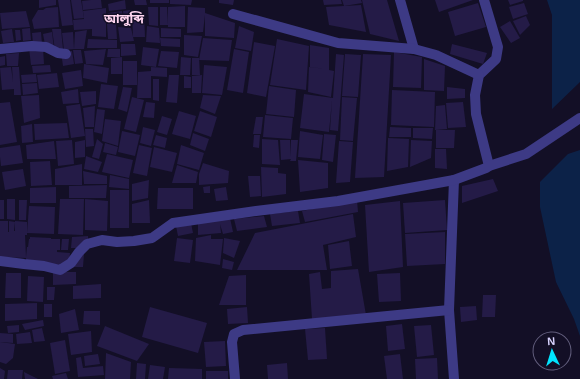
<svg xmlns="http://www.w3.org/2000/svg" width="580" height="379" font-family="Helvetica,'Noto Sans Bengali',sans-serif">
	<style>
		.water { fill: #0c2248 }
		.building { fill: #241b47 }
		.lines { fill: none; stroke-linecap: round; stroke-linejoin: round }
		.minor { stroke: #3d3a85; stroke-width: 10 }
		.labels { text-anchor: middle; dominant-baseline: central; stroke-width: 3; stroke-linejoin: round; paint-order: stroke }
		.quarter-label { font-size: 13px; font-weight: bold; fill: #ffd6f0; stroke: #130f26 }
	</style>
	<rect width="100%" height="100%" fill="#130f26"/>
	<!-- water -->
	<g class="water">
		<polygon points="547,0 580,0 580,82 552,109 552,15"/>
		<polygon points="580,150 580,336 574,319 556,282 540,207 540,182 568,154"/>
	</g>
	<!-- building -->
	<g class="building">
		<polygon points="39,0 56,0 56,5 39,8"/>
		<polygon points="58,0 70,0 73,25 62,26"/>
		<polygon points="71,0 81,0 84,18 74,19"/>
		<polygon points="91,0 101,0 102,8 83,10 82,1"/>
		<polygon points="125,0 126,9 109,11 108,4"/>
		<polygon points="134,0 146,0 147,5 135,5"/>
		<rect x="150" y="0" width="19" height="3"/>
		<polygon points="170,0 192,0 191,5 170,4"/>
		<polygon points="219,0 234,0 233,5 219,3"/>
		<polygon points="323,0 341,0 342,4 324,5"/>
		<polygon points="342,0 361,0 362,3 344,6"/>
		<polygon points="362,0 387,0 399,41 370,34"/>
		<polygon points="435,0 473,0 439,12"/>
		<polygon points="508,0 523,0 523,1 510,5"/>
		<polygon points="478,3 486,27 455,36 448,12"/>
		<polygon points="524,3 528,14 513,19 509,7"/>
		<polygon points="361,5 366,32 329,25 326,7"/>
		<polygon points="185,6 185,27 168,27 168,7"/>
		<polygon points="58,7 59,27 34,29 32,20 38,10 43,10 46,8"/>
		<polygon points="148,7 158,7 158,26 149,25"/>
		<polygon points="160,7 167,7 168,25 160,25"/>
		<polygon points="188,7 205,8 205,13 235,23 234,38 205,36 205,15 203,32 187,33"/>
		<polygon points="106,8 106,37 92,36 92,29 74,30 73,20 84,19 83,11"/>
		<polygon points="130,10 131,21 124,21 123,11"/>
		<polygon points="26,11 30,27 2,29 0,13"/>
		<polygon points="122,11 123,22 108,22 108,13"/>
		<polygon points="144,14 145,37 133,37 132,15"/>
		<polygon points="526,16 530,25 520,35 513,21"/>
		<polygon points="510,21 520,38 511,43 500,27"/>
		<polygon points="116,23 117,39 108,39 107,24"/>
		<polygon points="147,26 159,28 160,43 146,42"/>
		<polygon points="239,26 254,32 251,51 235,48"/>
		<polygon points="118,27 131,28 134,41 120,42"/>
		<polygon points="30,28 31,40 23,41 22,29"/>
		<polygon points="161,28 181,29 181,37 161,37"/>
		<polygon points="12,29 14,42 3,43 1,31"/>
		<polygon points="52,29 61,29 63,49 55,50"/>
		<polygon points="15,30 20,30 21,40 16,41"/>
		<polygon points="87,30 84,49 74,49 75,32"/>
		<polygon points="41,32 42,44 33,44 32,33"/>
		<polygon points="52,32 54,49 46,50 43,34"/>
		<polygon points="73,32 74,49 64,50 62,33"/>
		<polygon points="184,35 202,36 198,57 184,55"/>
		<polygon points="160,38 180,39 180,47 161,46"/>
		<polygon points="203,38 232,40 229,61 199,60"/>
		<polygon points="88,39 117,40 117,48 87,48"/>
		<polygon points="277,39 309,46 306,90 270,85"/>
		<polygon points="254,42 275,46 266,97 247,93"/>
		<polygon points="121,44 135,44 136,55 121,56"/>
		<polygon points="452,44 487,53 483,64 450,54"/>
		<polygon points="310,45 329,48 329,70 334,71 331,97 308,92 309,67 327,69 310,67"/>
		<polygon points="143,47 159,49 156,67 141,65"/>
		<polygon points="29,48 43,48 44,64 31,65"/>
		<polygon points="106,49 103,65 86,64 84,51"/>
		<polygon points="108,49 120,49 120,57 107,57"/>
		<polygon points="234,49 249,52 243,93 227,90"/>
		<polygon points="73,50 81,50 83,63 75,64"/>
		<polygon points="72,51 74,64 63,66 61,52"/>
		<polygon points="161,51 179,52 177,68 158,66"/>
		<polygon points="394,52 422,57 421,88 393,87"/>
		<polygon points="19,53 18,66 7,66 6,54"/>
		<polygon points="336,54 344,55 338,131 330,130 332,100 329,132 300,128 304,94 333,98"/>
		<polygon points="345,54 361,55 358,97 342,96"/>
		<polygon points="363,54 391,55 384,177 355,178"/>
		<polygon points="5,56 5,65 0,66 0,57"/>
		<polygon points="122,57 122,74 111,74 111,58"/>
		<polygon points="181,57 191,58 190,75 180,75"/>
		<polygon points="192,58 199,58 200,75 192,75"/>
		<polygon points="424,59 445,66 444,91 424,90"/>
		<rect x="123" y="61" width="14" height="24"/>
		<polygon points="84,64 109,68 107,83 83,78"/>
		<polygon points="50,65 51,72 33,73 32,66"/>
		<polygon points="204,65 227,67 222,95 202,93"/>
		<polygon points="11,67 13,82 12,67 19,67 21,95 14,95 14,89 2,90 0,68"/>
		<polygon points="151,67 167,68 167,77 151,76"/>
		<polygon points="81,70 83,86 65,89 62,73"/>
		<polygon points="151,71 151,98 137,98 138,72"/>
		<polygon points="57,73 59,87 39,89 37,75"/>
		<polygon points="36,74 37,82 22,83 21,75"/>
		<polygon points="169,75 179,75 177,103 166,102"/>
		<polygon points="202,75 201,93 192,93 192,76"/>
		<polygon points="184,76 191,77 191,88 184,88"/>
		<polygon points="153,79 159,79 159,101 153,100"/>
		<polygon points="37,83 38,93 23,95 22,84"/>
		<polygon points="101,84 118,86 114,109 98,107"/>
		<polygon points="269,86 296,90 294,117 266,114"/>
		<polygon points="123,87 132,88 127,112 118,109"/>
		<polygon points="447,87 465,89 465,98 447,99"/>
		<polygon points="78,89 79,103 63,104 61,92"/>
		<polygon points="392,90 435,92 434,127 391,125"/>
		<polygon points="96,91 96,104 82,106 80,92"/>
		<polygon points="39,95 40,118 24,123 21,96"/>
		<polygon points="203,95 221,96 215,114 200,108"/>
		<polygon points="132,97 144,100 136,132 124,129"/>
		<polygon points="342,97 357,98 353,141 340,140"/>
		<polygon points="10,102 17,142 0,145 0,103"/>
		<polygon points="146,102 155,103 154,118 143,117"/>
		<polygon points="463,102 466,127 448,128 446,103"/>
		<polygon points="80,104 85,136 71,138 66,106"/>
		<polygon points="445,105 447,129 435,130 436,106"/>
		<polygon points="95,106 94,127 85,127 83,108"/>
		<polygon points="97,109 105,110 102,134 94,132"/>
		<polygon points="179,111 196,116 190,139 172,134"/>
		<polygon points="200,111 217,117 211,137 194,131"/>
		<polygon points="265,115 293,118 291,139 263,137"/>
		<polygon points="162,116 172,119 167,135 157,132"/>
		<polygon points="256,117 263,117 261,134 253,134"/>
		<polygon points="105,119 121,121 118,146 102,141"/>
		<polygon points="67,123 69,138 35,140 34,124"/>
		<polygon points="32,124 33,142 22,143 21,126"/>
		<polygon points="143,127 155,130 151,146 140,143"/>
		<polygon points="390,127 411,128 411,137 389,137"/>
		<polygon points="413,128 433,128 432,139 413,138"/>
		<polygon points="85,129 93,129 94,146 86,147"/>
		<polygon points="436,130 455,130 454,148 436,148"/>
		<polygon points="122,131 140,135 135,156 118,152"/>
		<polygon points="300,131 323,135 320,159 298,157"/>
		<polygon points="193,133 209,139 205,151 190,145"/>
		<polygon points="324,134 336,135 333,162 322,160"/>
		<polygon points="156,135 167,138 165,148 153,145"/>
		<polygon points="254,135 260,135 259,148 253,147"/>
		<polygon points="388,138 409,139 408,167 387,171"/>
		<polygon points="97,139 103,144 99,159 92,157"/>
		<polygon points="262,139 278,140 280,165 262,164"/>
		<polygon points="72,140 74,164 58,166 56,141"/>
		<polygon points="85,140 85,157 75,158 75,142"/>
		<polygon points="280,140 290,140 290,157 291,140 298,140 296,161 290,161 291,159 281,160"/>
		<polygon points="411,140 432,141 431,158 410,167"/>
		<polygon points="54,141 56,159 27,159 26,145"/>
		<polygon points="339,141 353,142 350,182 336,183"/>
		<polygon points="105,143 118,147 116,155 103,152"/>
		<polygon points="20,145 23,163 1,166 0,157 0,148"/>
		<polygon points="139,145 152,148 147,176 133,173"/>
		<polygon points="181,145 204,153 199,170 177,164"/>
		<polygon points="154,147 177,153 172,172 150,167"/>
		<polygon points="435,149 446,149 447,169 435,168"/>
		<polygon points="107,154 133,160 129,178 102,172"/>
		<polygon points="86,156 102,162 98,172 84,169"/>
		<polygon points="298,160 328,163 328,188 300,192"/>
		<polygon points="50,161 52,185 31,186 30,162"/>
		<polygon points="203,163 229,171 228,183 199,185 199,174"/>
		<polygon points="82,164 82,185 55,185 55,169"/>
		<polygon points="177,165 198,172 196,183 172,183"/>
		<polygon points="261,167 278,168 278,173 286,174 286,194 262,197"/>
		<polygon points="23,169 26,186 5,190 2,172"/>
		<polygon points="83,171 107,176 107,184 84,184"/>
		<polygon points="110,175 129,179 129,189 109,187"/>
		<polygon points="248,176 260,176 261,196 250,197"/>
		<polygon points="493,179 498,191 462,203 462,186"/>
		<polygon points="149,180 148,198 132,201 132,184"/>
		<polygon points="107,185 106,198 69,198 69,186"/>
		<polygon points="210,186 210,193 204,193 203,187"/>
		<polygon points="56,187 56,203 30,203 30,188"/>
		<polygon points="226,187 228,200 216,201 214,189"/>
		<polygon points="158,188 193,188 193,209 157,209"/>
		<rect x="110" y="190" width="19" height="38"/>
		<polygon points="7,199 15,199 15,220 7,219"/>
		<polygon points="60,199 84,199 83,235 58,234"/>
		<polygon points="85,199 108,201 107,231 85,230"/>
		<rect x="0" y="200" width="4" height="19"/>
		<polygon points="19,200 27,200 26,220 19,220"/>
		<polygon points="149,200 150,223 132,223 132,204"/>
		<polygon points="357,200 358,212 305,222 302,211"/>
		<polygon points="445,200 447,230 405,233 403,203"/>
		<polygon points="400,201 403,267 369,272 365,205"/>
		<polygon points="29,206 55,207 54,234 27,233"/>
		<polygon points="298,211 300,223 272,226 270,214"/>
		<polygon points="353,214 356,237 323,245 327,270 237,270 255,233"/>
		<polygon points="264,216 267,227 237,231 234,219"/>
		<polygon points="230,218 233,232 223,234 220,224 221,233 198,235 198,222"/>
		<polygon points="0,221 8,221 8,232 9,232 9,221 15,222 14,231 15,231 15,221 27,222 27,235 25,235 26,257 27,247 28,247 29,239 30,239 30,237 51,238 51,239 60,239 60,250 57,250 57,252 70,253 69,266 26,261 26,258 0,257"/>
		<polygon points="191,223 193,233 178,236 176,226"/>
		<polygon points="445,232 445,264 407,266 405,234"/>
		<polygon points="211,235 211,239 223,239 220,265 195,261 196,238"/>
		<polygon points="88,236 88,248 71,248 72,237"/>
		<polygon points="177,238 193,240 190,263 174,261"/>
		<polygon points="224,238 240,241 234,258 223,253"/>
		<polygon points="62,239 69,239 68,250 61,250"/>
		<polygon points="349,241 352,266 330,269 328,245"/>
		<polygon points="75,254 84,254 83,267 75,267"/>
		<polygon points="223,259 234,262 232,270 222,268"/>
		<polygon points="358,269 366,315 312,319 309,274 320,272 322,289 331,288 331,271"/>
		<polygon points="53,272 76,272 76,284 53,285"/>
		<polygon points="6,273 21,273 21,298 5,298"/>
		<polygon points="400,273 401,301 379,302 377,274"/>
		<polygon points="246,275 246,305 219,305 229,276"/>
		<polygon points="28,276 44,277 43,302 27,301"/>
		<polygon points="101,284 101,298 73,299 73,286"/>
		<polygon points="47,287 55,287 54,300 47,300"/>
		<polygon points="483,295 496,295 495,317 482,317"/>
		<polygon points="37,303 37,319 5,321 5,304"/>
		<rect x="44" y="304" width="8" height="13"/>
		<polygon points="476,306 477,320 461,322 460,307"/>
		<polygon points="150,307 207,323 198,353 142,337"/>
		<polygon points="247,307 248,323 228,324 227,309"/>
		<polygon points="75,309 79,330 61,333 59,314"/>
		<polygon points="84,311 100,311 100,325 83,324"/>
		<polygon points="43,320 44,326 25,330 22,324"/>
		<polygon points="402,324 405,349 388,351 386,326"/>
		<polygon points="19,325 19,332 8,333 7,326"/>
		<polygon points="431,325 434,355 417,357 414,326"/>
		<polygon points="105,326 149,344 137,361 97,346"/>
		<polygon points="42,328 45,341 34,342 32,330"/>
		<polygon points="325,328 327,359 308,360 305,329"/>
		<polygon points="91,331 92,352 71,355 68,334"/>
		<polygon points="30,332 32,343 17,344 16,334"/>
		<polygon points="0,333 13,334 13,343 0,342"/>
		<polygon points="65,340 70,371 55,374 50,343"/>
		<polygon points="225,341 226,366 206,367 204,342"/>
		<polygon points="0,342 15,344 13,358 6,364 0,362"/>
		<polygon points="106,353 131,362 130,379 105,379"/>
		<polygon points="98,354 100,364 85,366 84,356"/>
		<polygon points="400,354 403,379 387,379 384,356"/>
		<polygon points="81,357 83,368 103,366 104,375 78,377 76,358"/>
		<polygon points="437,358 438,379 416,379 415,359"/>
		<polygon points="137,363 146,364 145,379 136,379"/>
		<polygon points="287,363 288,379 268,379 267,365"/>
		<polygon points="150,365 165,367 163,379 148,379"/>
		<polygon points="0,368 5,371 4,379 0,379"/>
		<polygon points="169,368 202,369 202,379 168,379"/>
		<polygon points="8,370 23,370 22,379 7,379"/>
		<rect x="206" y="371" width="22" height="8"/>
		<polygon points="24,372 38,379 25,379"/>
		<polygon points="66,373 68,379 53,379 52,376"/>
	</g>
	<g class="lines">
		<!-- minor -->
		<g class="minor">
			<polyline points="400,0 414,49"/>
			<polyline points="484,0 498,47 496,59 479,75 475,95 476,114 489,166"/>
			<polyline points="233,14 338,43 414,49 436,55 479,75"/>
			<polyline points="0,49 32,46 46,47 58,53 66,54"/>
			<polyline points="454,180 449,310 454,379"/>
			<polyline points="0,261 24,264 44,266 60,270 71,263 79,252 87,244 102,240 117,242 134,241 152,238 173,223 256,211 338,201 454,180 486,168 489,166 526,154 580,118"/>
			<polyline points="235,379 232,342 234,334 243,330 449,310"/>
		</g>
	</g>
	<g class="labels">
		<!-- quarter labels -->
		<g class="quarter-label">
			<text x="124" y="18">আলুব্দি</text>
		</g>
	</g>
	<!-- north arrow -->
	<g transform="translate(552 351) rotate(356)"><circle r="19" fill="#130f26" stroke="#625e7d"/>
	<path d="M0-3L7 15L0 10L-7 15Z" fill="#00e5ff"/>
	<text y="-6" font-size="11" font-weight="bold" text-anchor="middle" fill="#d9d4ff">N</text>
	</g>
</svg>
